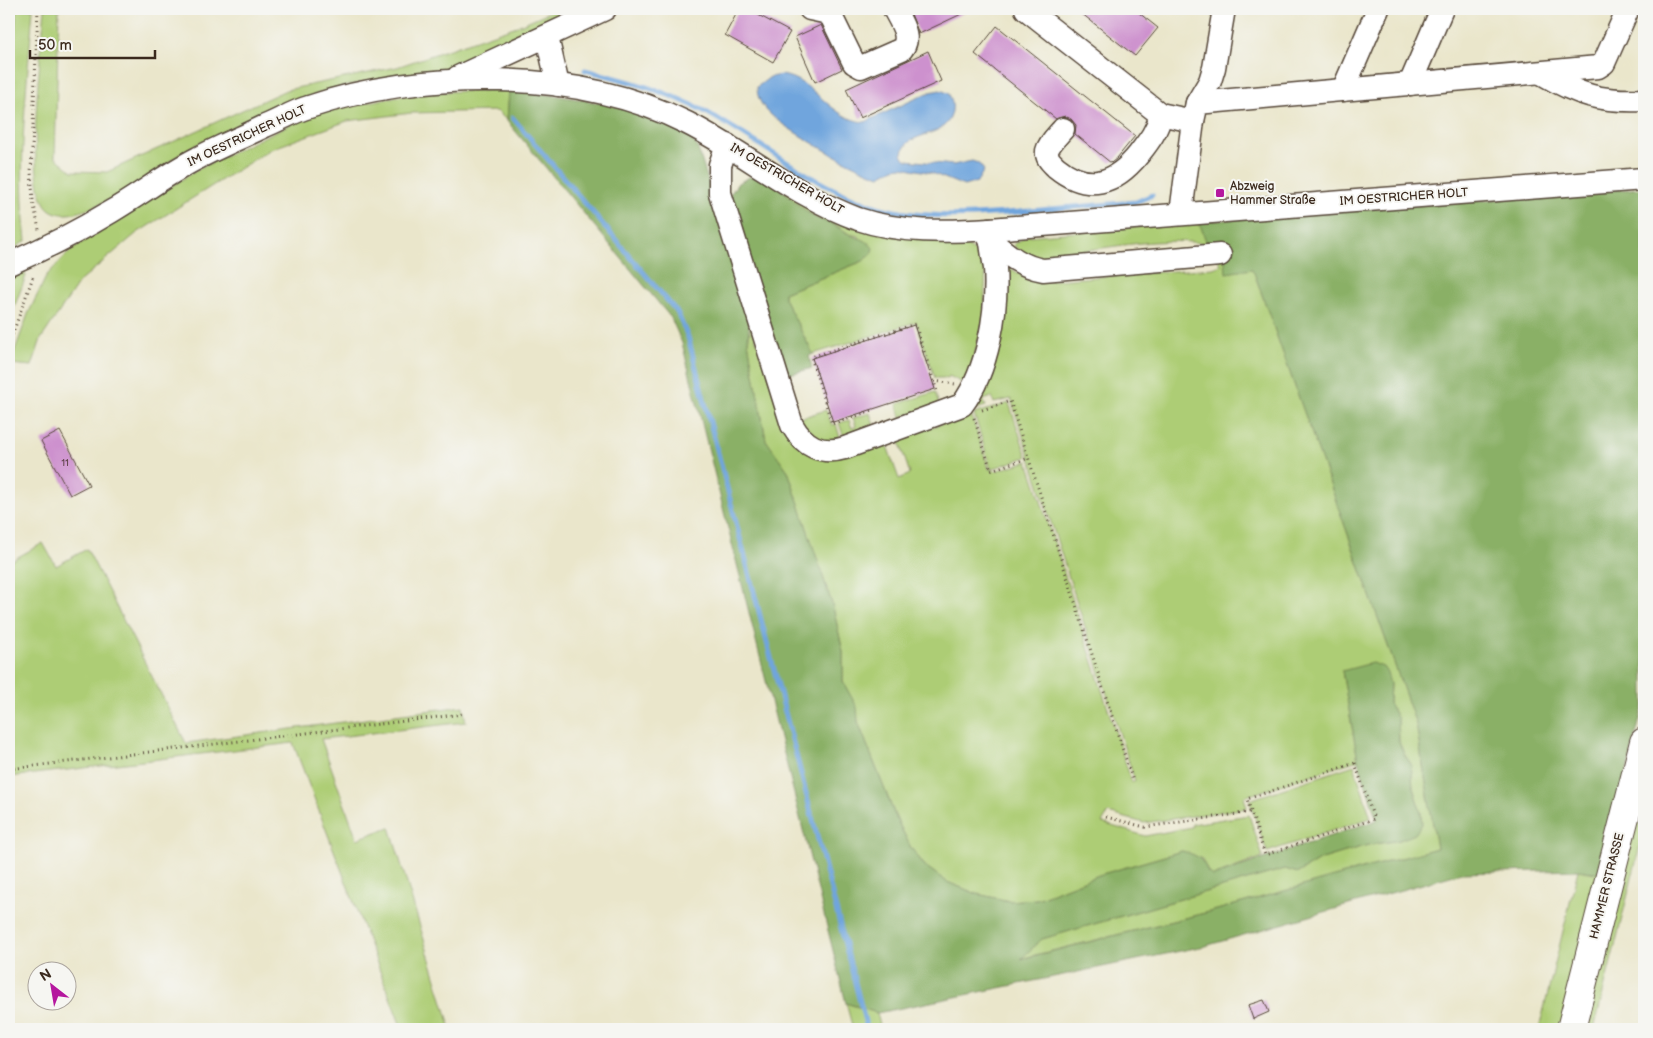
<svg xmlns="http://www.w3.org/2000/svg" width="1653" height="1038" font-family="'Balsamiq Sans',sans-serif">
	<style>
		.industrial { fill: #c4c0db }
		.green { fill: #adcd75; stroke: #747c4a }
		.forest { fill: #8ab066; stroke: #626d42 }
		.water { fill: #70a5dd; stroke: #56687e }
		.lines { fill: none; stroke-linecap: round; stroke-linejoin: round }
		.stream { stroke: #70a5dd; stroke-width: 5 }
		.building { fill: #cd91ce }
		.minor-casing { stroke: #554638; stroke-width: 25 }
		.major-casing { stroke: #554638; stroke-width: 30 }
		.path { stroke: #554638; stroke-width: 3; stroke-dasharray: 1 4; stroke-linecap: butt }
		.minor { stroke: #fff; stroke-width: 22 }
		.major { stroke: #fff; stroke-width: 28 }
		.poi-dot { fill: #b5179e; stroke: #f6f6f2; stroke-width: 2 }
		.labels { text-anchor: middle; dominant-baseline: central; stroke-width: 4; stroke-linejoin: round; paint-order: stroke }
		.number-label { font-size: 10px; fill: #60444a }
		.street-label { font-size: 12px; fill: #3b2a1e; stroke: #f6f6f2 }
		.poi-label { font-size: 12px; fill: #3b2a1e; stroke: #f6f6f2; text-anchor: start }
	</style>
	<rect width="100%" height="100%" fill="#f6f6f2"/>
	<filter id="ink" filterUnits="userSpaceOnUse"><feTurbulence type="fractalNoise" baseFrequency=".02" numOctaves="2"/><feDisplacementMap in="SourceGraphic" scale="10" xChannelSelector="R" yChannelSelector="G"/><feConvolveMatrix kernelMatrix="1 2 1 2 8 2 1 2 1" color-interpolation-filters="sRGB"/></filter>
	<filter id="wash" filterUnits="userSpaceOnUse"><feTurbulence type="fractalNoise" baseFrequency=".0096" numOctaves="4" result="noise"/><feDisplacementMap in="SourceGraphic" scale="20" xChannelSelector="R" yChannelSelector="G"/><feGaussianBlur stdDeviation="1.12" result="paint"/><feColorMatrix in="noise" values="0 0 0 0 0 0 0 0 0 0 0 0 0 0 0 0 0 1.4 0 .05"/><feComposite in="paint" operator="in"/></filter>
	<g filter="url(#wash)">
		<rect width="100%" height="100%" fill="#eae6cb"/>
		<!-- industrial -->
		<polygon class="industrial" points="9,9 17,9 9,87"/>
		<!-- green -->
		<g class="green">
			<path d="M17,9H33C27,86 17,164 26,241L9,251V87Z"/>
			<path d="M45,9H59L55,157L72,171L107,172L286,90L397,67L517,26L556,9H563L567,19C532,34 497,52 461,65C433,74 390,77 359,83C309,93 262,113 216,135C206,140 197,144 188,149C162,165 78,233 49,209C23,187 42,45 45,9Z"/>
			<polygon points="509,90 507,121 497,111 411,113 347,121 271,149 137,233 80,281 41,339 32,366 10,364 28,314 47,275 72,249 200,168 311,114 394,97 438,92"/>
			<polygon points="784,191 964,244 981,255 986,264 984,317 967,385 949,376 948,378 935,378 916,322 813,354 784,298 784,293 863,261 859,236 849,234 836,225 826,222 800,208"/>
			<path d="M1199,222L1216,244L1253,269L1255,275L1416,724L1437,848L1217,910L1019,959L1042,939L1285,869L1298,873L1319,860L1368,845L1400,840L1421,813L1413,788L1411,764L1404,754L1399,742L1398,719L1389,703L1390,684L1342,671L1358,760L1244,797L1247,808L1144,823L1108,813L1102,823L1145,836L1192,827V824L1249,815L1263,857L1213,876L1208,873L1202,859L1182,851L1099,875L1037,899L1009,901L977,894L947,882L925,866L911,848L896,818L858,722L856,707L843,682V652L833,607L788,471L766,440L764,429L748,342L751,326L796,444L886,443L899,479L910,474L898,438L971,414L989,469L995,471L1028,461L1132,783L1135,781L1011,399L994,403L992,397L983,400L986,406L972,410L1002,263L1029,280L1044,281L1213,268L1221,265L1212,245C1165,235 1111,248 1064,253V258C1040,260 1031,263 1013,245L1027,236Z"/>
			<polygon points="23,271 26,276 9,321 9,277"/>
			<polygon points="935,392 939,405 901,417 897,404"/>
			<polygon points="1009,403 1027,457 991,469 974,414"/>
			<polygon points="826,410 832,425 836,424 842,444 827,447 797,419"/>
			<polygon points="870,413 874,425 843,435 839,423 849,420 852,428 856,426 853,418"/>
			<polygon points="43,543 56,566 87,549 186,743 463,706 466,722 321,739 357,839 390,827 451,1029 402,1029 293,743 9,777 9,562"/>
			<polygon points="1354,765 1371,818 1267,852 1249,800"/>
			<polygon points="1644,778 1644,830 1594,1029 1581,1029"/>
			<polygon points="1578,870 1601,874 1562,1029 1539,1029"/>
			<polygon points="846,1003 877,1013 881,1029 853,1029"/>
		</g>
		<!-- forest -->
		<g class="forest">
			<path d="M509,90C554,95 671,107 697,146L750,310L748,342L764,429L766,440L788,471L833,607L843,652V682L857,707L858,722L896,818L911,848L925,866L947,882L977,894L1009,901L1037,899L1099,875L1182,851C1197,855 1203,858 1208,873L1213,876L1377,820L1358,760L1342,671L1372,663L1383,667L1387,673L1390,684L1389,703L1398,719L1399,742L1404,754L1411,764L1413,788L1421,813L1422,824L1415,834L1400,840L1368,845L1319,860L1298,873L1285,869L1042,939L1021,959L1217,910L1437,848L1416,724L1255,275L1252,269L1226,273L1224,250L1206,241L1199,222L1644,188V703L1601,873L1578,870L1461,873L1205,946L877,1013L846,1003L682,343L671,318L507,121Z"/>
			<path d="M750,177C782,177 797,214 826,222C835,225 839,228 847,233C857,239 865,237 873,248L871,255L863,261L784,293V298L813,354L809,356L812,368L784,376L730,195L738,183Z"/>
		</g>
		<!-- water -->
		<path class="water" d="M781,75C814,79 831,120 865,122L930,92L940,90L948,93C952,99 953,103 952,111C949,132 927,132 912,140C905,144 904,149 902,156L907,160L953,165L972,161L978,163L984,170L977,182L964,186L932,173L902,167L894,168L880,176C856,169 785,130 768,112C761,105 757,97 757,87L770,77Z"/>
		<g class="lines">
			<!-- stream -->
			<g class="stream">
				<path d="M585,70C626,80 666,91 704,111C766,144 823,196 894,211C936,219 977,215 1019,212C1058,208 1097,205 1136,202L1152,195"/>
				<polyline points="513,118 677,312 688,337 867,1029"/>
			</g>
		</g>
		<g id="blocks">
			<!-- building -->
			<g class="building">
				<polygon points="739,9 747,9 790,32 773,62 725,35"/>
				<polygon points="909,9 972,9 919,34"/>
				<polygon points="1076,9 1134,9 1158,28 1135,56"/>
				<polygon points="821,25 842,69 815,82 795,37"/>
				<polygon points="997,26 1135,136 1117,158 1111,163 1075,134 1076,125 1071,119 1065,116 1056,119 975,54"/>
				<polygon points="928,51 941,81 860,118 846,89"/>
				<polygon points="914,325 935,389 833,422 812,358"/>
				<polygon points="60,431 89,485 70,495 41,441"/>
				<polygon points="1264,1000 1269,1012 1253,1019 1248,1005"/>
			</g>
		</g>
	</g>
	<g filter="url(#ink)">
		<use href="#blocks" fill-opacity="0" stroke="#554638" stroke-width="1"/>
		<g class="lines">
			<defs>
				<g id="minor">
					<path d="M810,9L824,12L831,16L854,63L861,67L902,49C912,37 900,21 894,9"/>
					<polyline points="1026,9 1160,114 1193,121 1197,103 1598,67 1604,63 1628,9"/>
					<polyline points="547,37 558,85"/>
					<path d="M1541,73C1578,95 1601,102 1644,100"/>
					<polyline points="458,77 605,9"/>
					<polyline points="1410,84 1442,9"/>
					<polyline points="1343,90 1378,9"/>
					<polyline points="1197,103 1210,81 1214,68 1224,9"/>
					<path d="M1063,129C1058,135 1049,143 1047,151C1046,158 1051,162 1056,167C1088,193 1115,184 1139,154C1149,141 1157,131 1161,115"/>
					<path d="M727,145L720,165V193L792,425C804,446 821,455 845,448L962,405C988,371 998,310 995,268C993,255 990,242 990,229"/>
					<polyline points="1181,213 1193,121"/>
					<path d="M990,240C1007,254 1020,266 1043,270L1220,255"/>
					<path d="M9,264C44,249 79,231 112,211C141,194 168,173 198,158C220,146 243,137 265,126C280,120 294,111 309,107C422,69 579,68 687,123C745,152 797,197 858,219C900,233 947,232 990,229L1644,179"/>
				</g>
				<polyline id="major" points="1571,1029 1644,742"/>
			</defs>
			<!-- minor casing -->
			<use href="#minor" class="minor-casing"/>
			<!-- major casing -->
			<use href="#major" class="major-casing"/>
			<!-- path -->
			<g class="path">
				<polyline points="38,9 31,172 33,200 39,230"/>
				<polyline points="9,344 34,274"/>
				<polyline points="934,381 955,384"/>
				<polyline points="982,410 1010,401 1133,781"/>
				<polyline points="872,411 832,424 811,357 915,324 938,394"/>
				<polyline points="974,418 991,470 1029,458"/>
				<polygon points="1355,763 1374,819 1265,855 1247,799"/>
				<polyline points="9,769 463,714"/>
				<polyline points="1106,817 1145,827 1251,812"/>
			</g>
			<!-- minor -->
			<use href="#minor" class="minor"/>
			<!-- major -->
			<use href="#major" class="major"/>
		</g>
	</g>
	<!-- markers -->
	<rect class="poi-dot" x="1215" y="188" width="10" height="10" rx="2.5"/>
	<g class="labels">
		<!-- number labels -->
		<g class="number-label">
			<text x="65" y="463">11</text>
		</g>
		<!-- street labels -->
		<g class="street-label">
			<text transform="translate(247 136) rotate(-25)">IM OESTRICHER HOLT</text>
			<text transform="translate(787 179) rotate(30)">IM OESTRICHER HOLT</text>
			<text transform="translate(1404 197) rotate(-4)">IM OESTRICHER HOLT</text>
			<text transform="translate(1607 886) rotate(-76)">HAMMER STRASSE</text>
		</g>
		<!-- poi labels -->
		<g class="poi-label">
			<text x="1230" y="186">Abzweig<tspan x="1230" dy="14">Hammer Straße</tspan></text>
		</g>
	</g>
	<!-- margin -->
	<rect width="1653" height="1038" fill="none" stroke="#f6f6f2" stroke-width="30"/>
	<!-- north arrow -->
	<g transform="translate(52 986) rotate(329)"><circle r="24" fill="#f6f6f2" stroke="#aba49d"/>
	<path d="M0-4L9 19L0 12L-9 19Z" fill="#b5179e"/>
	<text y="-8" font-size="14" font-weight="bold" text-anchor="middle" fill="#3b2a1e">N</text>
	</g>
	<!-- scale -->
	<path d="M30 50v8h125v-8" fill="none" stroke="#3b2a1e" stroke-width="2.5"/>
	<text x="38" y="50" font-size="15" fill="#3b2a1e" stroke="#f6f6f2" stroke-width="4" paint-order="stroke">50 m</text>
</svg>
